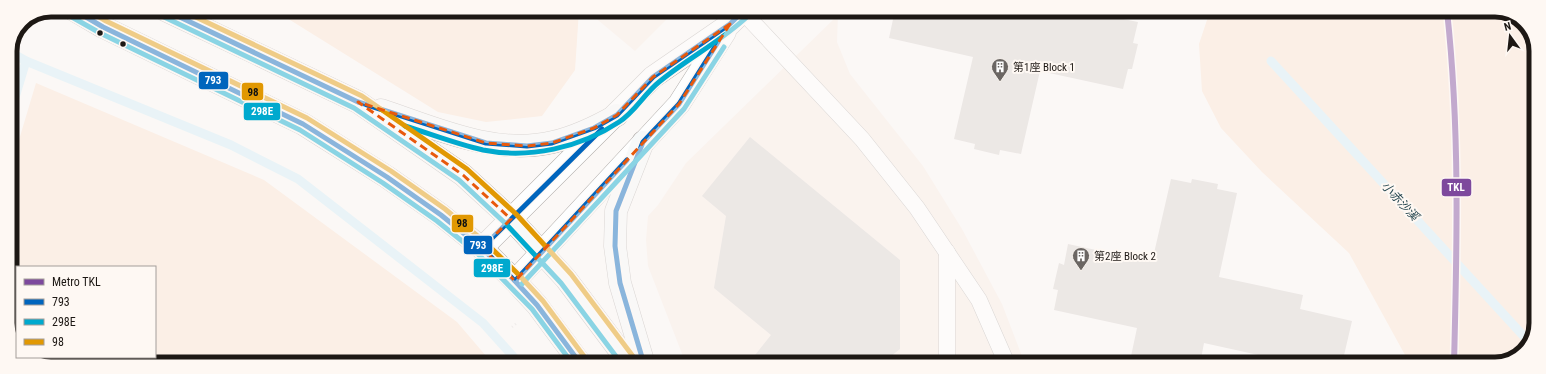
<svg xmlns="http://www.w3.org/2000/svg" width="1546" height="374" font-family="'Roboto Condensed','Noto Sans TC',sans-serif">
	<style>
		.built { fill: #f8ede5 }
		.green { fill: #fbe4d2 }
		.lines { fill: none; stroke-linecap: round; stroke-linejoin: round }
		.stream { stroke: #d2eef8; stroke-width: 9 }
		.building { fill: #d9d4d1 }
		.lane-casing { stroke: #b2aeab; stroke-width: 17 }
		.street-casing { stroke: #b2aeab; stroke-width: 23 }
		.secondary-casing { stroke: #b2aeab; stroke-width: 23 }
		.path { stroke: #dfdedc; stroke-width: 2.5; stroke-dasharray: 1 3; stroke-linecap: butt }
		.lane { stroke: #fefefe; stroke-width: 16 }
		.street { stroke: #fefefe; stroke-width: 22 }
		.secondary { stroke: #f7f9f9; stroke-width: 22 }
		.bus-1-casing { stroke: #fef8f3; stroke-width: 8 }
		.bus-2-casing { stroke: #fef8f3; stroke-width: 8 }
		.bus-3-casing { stroke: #fef8f3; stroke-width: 8 }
		.bus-1 { stroke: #0065bd; stroke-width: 5 }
		.bus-2 { stroke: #00a9ce; stroke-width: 5 }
		.bus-3 { stroke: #e19802; stroke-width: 5 }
		.metro-1-casing { stroke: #fef8f3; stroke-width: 9 }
		.metro-1 { stroke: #7d499d; stroke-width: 6 }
		.marked { fill: none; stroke: #e8590c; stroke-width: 3; stroke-dasharray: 8 5; stroke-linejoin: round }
		.bus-dot { fill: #1d1814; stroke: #fef8f3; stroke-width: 1.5 }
		.labels { text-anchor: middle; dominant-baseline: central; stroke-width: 4; stroke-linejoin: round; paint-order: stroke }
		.poi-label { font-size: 11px; fill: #1d1814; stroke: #fef8f3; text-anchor: start }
		.water-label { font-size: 12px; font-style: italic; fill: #1c3f49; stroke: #fef8f3 }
		.rim { fill: none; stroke: #1d1814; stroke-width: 5 }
		.line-badge { stroke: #fef8f3; stroke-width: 1.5 }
		.badge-label { font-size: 11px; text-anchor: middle; font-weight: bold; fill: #fff }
		.pale-badge-label { font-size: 11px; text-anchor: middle; font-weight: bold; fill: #111 }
	</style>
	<rect width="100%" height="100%" fill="#fbf8f6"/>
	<!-- built -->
	<g class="built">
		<polygon points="586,10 676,10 635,51"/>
		<polygon points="838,15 837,42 850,74 923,166 962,229 1002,304 1025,364 686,364 648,266 646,240 648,216 658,205 686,163"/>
	</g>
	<!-- green -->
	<g class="green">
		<polygon points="274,10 579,10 575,70 542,116 486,122 438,112"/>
		<polygon points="1210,11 1503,11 1526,24 1536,46 1535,331 1520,355 1495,364 1410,364 1349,253 1262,172 1221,128 1202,91 1199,44"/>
		<polygon points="36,83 264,180 457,322 492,363 50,363 39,357 155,357 155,267 17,267 17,343 10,328 10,170"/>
	</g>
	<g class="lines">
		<!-- stream -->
		<g class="stream">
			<polyline points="10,52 26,61 231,145 298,179 483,323 519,363"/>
			<polyline points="1271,61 1529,342"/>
			<polyline points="10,114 26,61"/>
		</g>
	</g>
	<!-- building -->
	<g class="building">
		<polygon points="895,10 984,11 993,12 996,11 1083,11 1138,22 1133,43 1138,44 1132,69 1128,69 1123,89 1040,71 1021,154 1000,150 999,155 974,149 975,144 954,139 973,57 889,38"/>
		<polygon points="750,137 900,260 900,349 881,364 748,364 771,335 714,288 726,216 702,196"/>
		<polygon points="1171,179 1191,183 1192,179 1218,184 1217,189 1237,193 1219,277 1303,295 1300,309 1352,321 1342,364 1299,364 1204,343 1200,364 1142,364 1130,361 1137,328 1054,310 1058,290 1053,289 1059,263 1064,265 1068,244 1152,262"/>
	</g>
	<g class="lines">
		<defs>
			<g id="lane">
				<polyline points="743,12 862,139 917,208 979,300 1007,364"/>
				<polyline points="947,252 947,364"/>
			</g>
			<g id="street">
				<polyline points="482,248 653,77 730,24 744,10"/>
				<polyline points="515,281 679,104 725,32"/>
			</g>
			<g id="secondary">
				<polyline points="74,10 103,27 303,124 387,177 441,215 482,248 515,281 537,305 580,363"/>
				<polyline points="165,10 358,102 463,175 511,219 566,279 629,363"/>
				<path d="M381,110C435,128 495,156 553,142C575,137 596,127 617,115"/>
				<polyline points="643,142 616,211 615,246 620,283 644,364"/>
			</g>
		</defs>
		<!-- lane casing -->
		<use href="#lane" class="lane-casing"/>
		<!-- street casing -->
		<use href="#street" class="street-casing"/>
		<!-- secondary casing -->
		<use href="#secondary" class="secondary-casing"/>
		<!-- path -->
		<polyline class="path" points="512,327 518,322"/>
		<!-- lane -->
		<use href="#lane" class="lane"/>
		<!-- street -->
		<use href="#street" class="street"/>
		<!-- secondary -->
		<use href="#secondary" class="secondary"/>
		<defs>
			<g id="bus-1">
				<polyline points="74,10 103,27 303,124 387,177 441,215 482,248 515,281 537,305 580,363"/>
				<polyline points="165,10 358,102 486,143 527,146 552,143 594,128 617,115 653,77 730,24 744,10"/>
				<polyline points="482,248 602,129"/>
				<polyline points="515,281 627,160"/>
				<polyline points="644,364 620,283 615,246 616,211 643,142 679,104 718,42"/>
			</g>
			<g id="bus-2">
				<polyline points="70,16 100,33 300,130 383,183 437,221 477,253 532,309 572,363"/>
				<polyline points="162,16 354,108 459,180 506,224 561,283 621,363"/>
				<path d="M405,126C431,134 456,144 483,150C529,159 580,148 619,122C635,112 644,94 659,82C688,58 722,41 749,15"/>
				<polyline points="522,284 684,109 724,47"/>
			</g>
			<g id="bus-3">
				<polyline points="88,10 106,21 307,118 391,171 445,209 486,243 520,276 543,301 586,359"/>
				<polyline points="181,10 362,96 467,169 516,214 571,274 635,359"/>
			</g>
		</defs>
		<!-- bus-1 casing -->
		<use href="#bus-1" class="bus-1-casing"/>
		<!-- bus-2 casing -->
		<use href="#bus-2" class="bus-2-casing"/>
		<!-- bus-3 casing -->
		<use href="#bus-3" class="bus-3-casing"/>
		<!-- bus-1 -->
		<use href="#bus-1" class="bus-1"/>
		<!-- bus-2 -->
		<use href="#bus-2" class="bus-2"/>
		<!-- bus-3 -->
		<use href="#bus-3" class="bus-3"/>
		<defs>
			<path id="metro-1" d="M1447,11C1460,129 1457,246 1454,364"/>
		</defs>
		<!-- metro-1 casing -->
		<use href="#metro-1" class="metro-1-casing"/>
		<!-- metro-1 -->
		<use href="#metro-1" class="metro-1"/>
	</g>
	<!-- marked area -->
	<path d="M0 0H1546V374H0ZM730,24L679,104L515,281L482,248L511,219L463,175L358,102L486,143L527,146L552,143L594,128L617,115L653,77Z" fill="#fbf8f6" fill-opacity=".55" fill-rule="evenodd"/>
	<path class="marked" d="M730,24L679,104L515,281L482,248L511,219L463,175L358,102L486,143L527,146L552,143L594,128L617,115L653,77Z"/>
	<!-- icons -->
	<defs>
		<symbol id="building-pin" viewBox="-11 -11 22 30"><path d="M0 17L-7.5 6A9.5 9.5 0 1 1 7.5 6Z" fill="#6b6663" stroke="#fef8f3"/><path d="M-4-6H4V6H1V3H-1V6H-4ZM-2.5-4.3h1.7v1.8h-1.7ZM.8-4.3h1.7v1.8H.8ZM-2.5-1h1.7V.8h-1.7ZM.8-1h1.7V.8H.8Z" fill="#fff"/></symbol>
	</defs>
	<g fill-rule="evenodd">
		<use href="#building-pin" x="990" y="57" width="20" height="27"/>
		<use href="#building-pin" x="1071" y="246" width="20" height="27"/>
	</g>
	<!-- markers -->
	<g class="bus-dot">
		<circle cx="100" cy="33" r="3.5"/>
		<circle cx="123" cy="44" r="3.5"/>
	</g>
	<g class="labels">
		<!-- poi labels -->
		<g class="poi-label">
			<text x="1013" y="67">第1座 Block 1</text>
			<text x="1094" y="256">第2座 Block 2</text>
		</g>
		<!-- water labels -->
		<g class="water-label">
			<text transform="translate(1400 201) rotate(47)">小赤沙溪</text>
		</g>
	</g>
	<!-- crop -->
	<path d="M0 0H1546V374H0ZM51 17H1495A34 34 0 0 1 1529 51V323A34 34 0 0 1 1495 357H51A34 34 0 0 1 17 323V51A34 34 0 0 1 51 17Z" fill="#fef8f3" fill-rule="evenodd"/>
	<path class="rim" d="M51 17H1495A34 34 0 0 1 1529 51V323A34 34 0 0 1 1495 357H51A34 34 0 0 1 17 323V51A34 34 0 0 1 51 17Z"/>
	<g class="line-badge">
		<rect x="198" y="71" width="31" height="19" rx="4" fill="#0065bd"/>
		<rect x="241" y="82" width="23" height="19" rx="4" fill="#e19802"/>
		<rect x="243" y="102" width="38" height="19" rx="4" fill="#00a9ce"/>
		<rect x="1441" y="178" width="31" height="19" rx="4" fill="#7d499d"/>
		<rect x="451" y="214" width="23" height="19" rx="4" fill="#e19802"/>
		<rect x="463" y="235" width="30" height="20" rx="4" fill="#0065bd"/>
		<rect x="473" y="258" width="38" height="20" rx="4" fill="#00a9ce"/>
	</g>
	<g class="badge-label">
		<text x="213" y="84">793</text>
		<text x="262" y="115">298E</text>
		<text x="1456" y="191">TKL</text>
		<text x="478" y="249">793</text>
		<text x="492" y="272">298E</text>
	</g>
	<g class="pale-badge-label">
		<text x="253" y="96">98</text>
		<text x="462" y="227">98</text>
	</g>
	<!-- legend -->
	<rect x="16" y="266" width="140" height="92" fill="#fef8f3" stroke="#a49e9a"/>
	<rect x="24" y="279" width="20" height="6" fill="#7d499d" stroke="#a49e9a"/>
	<text x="52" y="286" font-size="12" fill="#1d1814">Metro TKL</text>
	<rect x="24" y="299" width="20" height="6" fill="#0065bd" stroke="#a49e9a"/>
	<text x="52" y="306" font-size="12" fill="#1d1814">793</text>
	<rect x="24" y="319" width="20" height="6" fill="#00a9ce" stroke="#a49e9a"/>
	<text x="52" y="326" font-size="12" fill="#1d1814">298E</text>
	<rect x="24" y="339" width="20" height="6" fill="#e19802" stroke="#a49e9a"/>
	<text x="52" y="346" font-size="12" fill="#1d1814">98</text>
	<!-- north arrow -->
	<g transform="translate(1510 36) rotate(345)" stroke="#fef8f3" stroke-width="3" paint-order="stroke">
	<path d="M0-3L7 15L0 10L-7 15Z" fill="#1d1814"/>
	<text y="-6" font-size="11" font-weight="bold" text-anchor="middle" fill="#1d1814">N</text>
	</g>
</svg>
